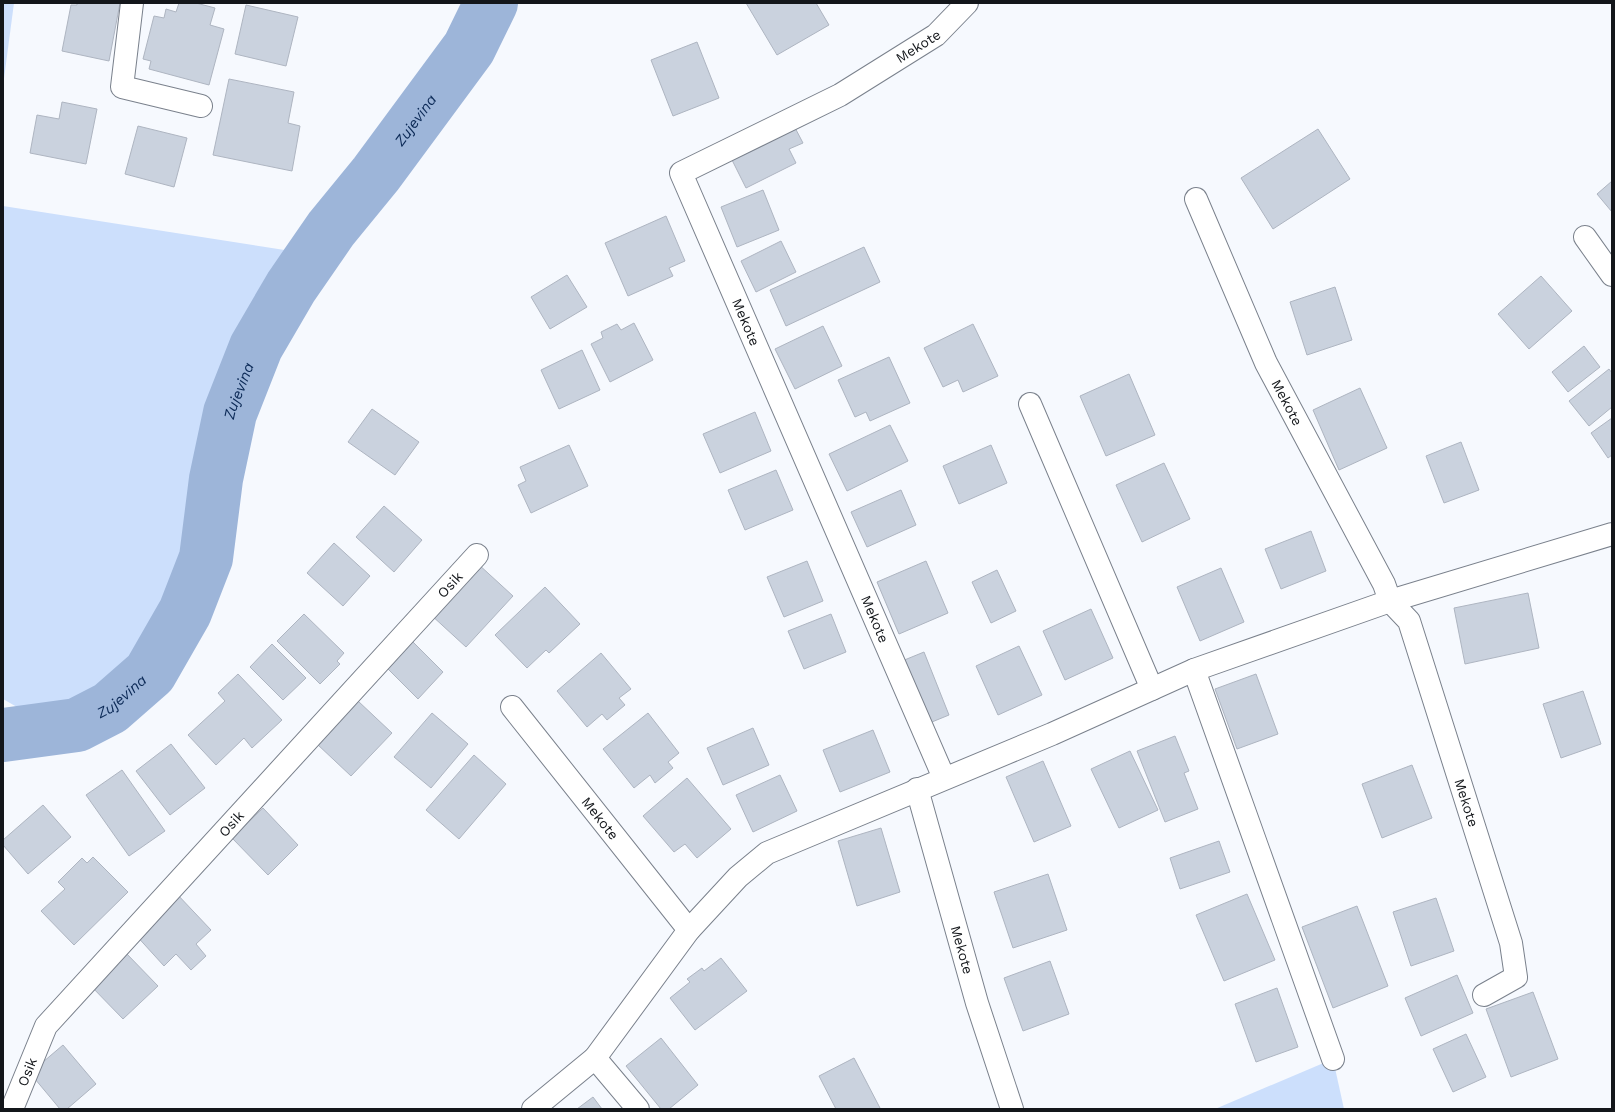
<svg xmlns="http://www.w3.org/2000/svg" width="1615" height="1112" font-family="'Work Sans',sans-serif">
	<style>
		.green { fill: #ccdffc }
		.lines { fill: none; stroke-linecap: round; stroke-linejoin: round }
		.river { stroke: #9db5d9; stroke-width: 54 }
		.building { fill: #cad2de; stroke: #aeb5c1 }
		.minor-casing { stroke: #7a818c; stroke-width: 24 }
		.minor { stroke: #fff; stroke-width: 22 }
		.labels { text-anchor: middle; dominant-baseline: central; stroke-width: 3.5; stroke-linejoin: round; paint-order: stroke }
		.street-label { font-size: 14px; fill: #13161a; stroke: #fff }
		.water-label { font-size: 15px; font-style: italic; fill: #0b2956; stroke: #fff }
	</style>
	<rect width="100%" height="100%" fill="#f6f9fe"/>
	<!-- green -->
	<g class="green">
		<polygon points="3,3 14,3 3,86"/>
		<polygon points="3,206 323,256 253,367 228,448 222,527 208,587 177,653 143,695 109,721 69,737 3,699"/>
		<polygon points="1333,1059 1344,1109 1215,1109"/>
	</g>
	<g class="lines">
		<!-- river -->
		<path class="river" id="s1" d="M3,735L77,725L110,708L150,673L185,612L206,558L216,479L230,413L256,347L291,287L331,229L376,174L469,48L491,3"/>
	</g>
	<!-- building -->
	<g class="building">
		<polygon points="77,3 120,3 109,61 62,51 71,5 77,5"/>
		<polygon points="179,3 196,3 215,8 210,25 224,29 209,85 149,69 151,61 143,59 154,16 164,18 166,9 176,12"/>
		<polygon points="746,3 816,3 829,25 777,55"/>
		<polygon points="246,5 298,17 286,66 235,54"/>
		<polygon points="697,42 719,98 673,116 651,60"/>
		<polygon points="229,79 294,92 288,123 300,126 292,171 213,155"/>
		<polygon points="62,102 97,109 86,164 30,153 37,115 59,119"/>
		<polygon points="792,122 803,143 789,149 796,163 746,188 729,154"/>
		<polygon points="138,126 187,138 174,187 125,174"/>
		<polygon points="1318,129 1350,179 1273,229 1241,178"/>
		<polygon points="1612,181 1612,212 1597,194"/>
		<polygon points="763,190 779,230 737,247 721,207"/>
		<polygon points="666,216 685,261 669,268 673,276 628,296 605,243"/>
		<polygon points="781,241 796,272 756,292 741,261"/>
		<polygon points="864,247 880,282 786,326 770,290"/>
		<polygon points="567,275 587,307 550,329 531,297"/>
		<polygon points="1541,276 1572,311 1529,349 1498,314"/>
		<polygon points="1335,287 1352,340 1307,355 1290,302"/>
		<polygon points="634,323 653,360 610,382 591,344 603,338 601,332 617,324 621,330"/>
		<polygon points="973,324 998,376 963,392 958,380 943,387 924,348"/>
		<polygon points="823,326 842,366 795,389 775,349"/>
		<polygon points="1584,346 1600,367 1568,392 1552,372"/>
		<polygon points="582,350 600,390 559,409 541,370"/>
		<polygon points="889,357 910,403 870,421 866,412 855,417 838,380"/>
		<polygon points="1609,369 1612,373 1612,407 1589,426 1569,401"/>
		<polygon points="1129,374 1155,435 1106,456 1080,396"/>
		<polygon points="1360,388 1387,448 1339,470 1313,410"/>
		<polygon points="372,409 419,442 395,475 348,442"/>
		<polygon points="755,412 771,451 720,473 703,434"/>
		<polygon points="1612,418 1612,455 1608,458 1591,433"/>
		<polygon points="890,425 908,461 847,491 829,454"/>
		<polygon points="1461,442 1479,490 1444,503 1426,456"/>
		<polygon points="569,445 588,486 531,513 518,485 526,481 520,467"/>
		<polygon points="991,445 1007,483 959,504 943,466"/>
		<polygon points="1164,463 1190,519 1142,542 1116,485"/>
		<polygon points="776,470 793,510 745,530 728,490"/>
		<polygon points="901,490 916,525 867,547 851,512"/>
		<polygon points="384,506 422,540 394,572 356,537"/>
		<polygon points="1311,531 1326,571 1281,589 1265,549"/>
		<polygon points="334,543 370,576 343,606 307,573"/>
		<polygon points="807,561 823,601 784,617 767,577"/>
		<polygon points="926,561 948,613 899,634 877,582"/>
		<polygon points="477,563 513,596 466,647 430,614"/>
		<polygon points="1221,568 1244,622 1200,641 1177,587"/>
		<polygon points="997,570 1016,611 991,623 972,582"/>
		<polygon points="545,587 580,624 549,653 546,650 527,668 495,635"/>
		<polygon points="1528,593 1539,648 1465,664 1454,608"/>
		<polygon points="1091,609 1113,658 1065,680 1043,631"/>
		<polygon points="304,614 344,653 337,661 340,664 320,684 277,641"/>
		<polygon points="831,614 846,652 804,669 788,631"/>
		<polygon points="412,641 443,672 418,699 386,667"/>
		<polygon points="272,644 306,678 283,700 250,667"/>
		<polygon points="1019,646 1042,695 998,715 976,666"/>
		<polygon points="924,652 949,715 927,724 902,661"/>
		<polygon points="601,653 631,689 619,698 625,705 607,720 602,714 587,727 557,691"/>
		<polygon points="238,674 282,720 252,748 244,738 216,765 188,735 225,701 218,693"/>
		<polygon points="1256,674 1278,734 1237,749 1215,689"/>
		<polygon points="1583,691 1601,744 1561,758 1543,704"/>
		<polygon points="358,701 392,733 351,776 317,744"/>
		<polygon points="432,713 468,744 431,788 394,757"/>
		<polygon points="648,713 679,753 668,762 673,768 655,783 650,775 634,788 603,749"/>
		<polygon points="753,728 769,765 723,785 707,748"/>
		<polygon points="873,730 890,772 840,792 823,750"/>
		<polygon points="1175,736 1189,771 1184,773 1198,809 1165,822 1137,751"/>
		<polygon points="171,744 205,788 170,815 136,771"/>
		<polygon points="1130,751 1158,810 1119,828 1091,769"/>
		<polygon points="474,755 506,784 459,839 426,810"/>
		<polygon points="1043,761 1071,826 1034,842 1006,777"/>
		<polygon points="1412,765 1432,818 1382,838 1362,784"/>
		<polygon points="122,770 165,831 129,856 86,795"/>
		<polygon points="780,775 797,811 753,832 736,795"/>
		<polygon points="687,778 731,829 697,858 685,844 674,852 643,816"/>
		<polygon points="43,805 71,837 28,874 3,845 3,840"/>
		<polygon points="263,808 298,845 268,875 232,838"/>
		<polygon points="881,828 900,892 857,906 838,841"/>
		<polygon points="1219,841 1230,872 1180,889 1170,858"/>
		<polygon points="93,857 128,892 74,945 41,911 65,889 58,882 82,858 87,863"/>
		<polygon points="1048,874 1067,930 1013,948 994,892"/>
		<polygon points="176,893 211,930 196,944 206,956 191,970 176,954 164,966 134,933"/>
		<polygon points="1247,894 1275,960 1224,981 1196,915"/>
		<polygon points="1436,898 1454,951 1411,966 1393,912"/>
		<polygon points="1357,906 1388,986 1333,1008 1302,927"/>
		<polygon points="125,952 158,986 123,1019 90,985"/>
		<polygon points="721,958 747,991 695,1030 670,998 690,982 687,979 702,968 704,971"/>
		<polygon points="1050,961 1069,1014 1023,1031 1004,978"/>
		<polygon points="1457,975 1473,1013 1421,1036 1405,998"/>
		<polygon points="1277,988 1298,1047 1256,1062 1235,1004"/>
		<polygon points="1533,992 1558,1059 1511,1077 1486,1009"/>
		<polygon points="1466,1034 1486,1077 1453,1092 1433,1049"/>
		<polygon points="661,1038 698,1085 669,1109 661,1109 626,1066"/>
		<polygon points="63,1045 96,1084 67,1109 60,1109 30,1073"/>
		<polygon points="854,1058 880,1108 877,1109 836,1109 819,1076"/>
		<polygon points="593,1097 602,1109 577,1109"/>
	</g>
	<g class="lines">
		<defs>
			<g id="minor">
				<polyline points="132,3 122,87 201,106"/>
				<path id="s2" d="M1196,199L1266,363L1384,584L1390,601L1409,621L1511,943L1516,977L1484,995"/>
				<polyline points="1585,237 1612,275"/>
				<polyline points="1030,404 1152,689"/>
				<polyline points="1194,670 1333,1059"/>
				<path id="s3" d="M512,707L689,930"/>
				<path id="s4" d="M944,778L681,173L840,95L936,35L967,3"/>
				<path id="s5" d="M917,789L977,1003L1012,1109"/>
				<polyline points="595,1058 638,1109"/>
				<path id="s6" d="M12,1109L46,1026L477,555"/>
				<polyline points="533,1109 595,1058 689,930 738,877 767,853 1052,734 1194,670 1390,601 1612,534"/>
			</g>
		</defs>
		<!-- minor casing -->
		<use href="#minor" class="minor-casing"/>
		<!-- minor -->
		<use href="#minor" class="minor"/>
	</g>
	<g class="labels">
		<!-- street labels -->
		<g class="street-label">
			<text stroke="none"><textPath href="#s4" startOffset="929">Mekote</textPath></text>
			<text transform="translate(746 322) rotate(67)">Mekote</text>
			<text stroke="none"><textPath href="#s2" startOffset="223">Mekote</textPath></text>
			<text stroke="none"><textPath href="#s6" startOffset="688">Osik</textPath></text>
			<text transform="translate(875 619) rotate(67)">Mekote</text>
			<text stroke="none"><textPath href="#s2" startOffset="665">Mekote</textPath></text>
			<text stroke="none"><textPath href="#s3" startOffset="142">Mekote</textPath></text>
			<text stroke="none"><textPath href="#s6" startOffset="364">Osik</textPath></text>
			<text stroke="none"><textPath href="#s5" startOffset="167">Mekote</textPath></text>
			<text stroke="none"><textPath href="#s6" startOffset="40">Osik</textPath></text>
		</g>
		<!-- water labels -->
		<g class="water-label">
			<text stroke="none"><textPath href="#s1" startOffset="789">Zujevina</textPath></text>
			<text stroke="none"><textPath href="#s1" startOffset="464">Zujevina</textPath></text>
			<text stroke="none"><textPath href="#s1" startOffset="128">Zujevina</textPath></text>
		</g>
	</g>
	<!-- border -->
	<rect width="1615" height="1112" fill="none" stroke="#13161a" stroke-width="8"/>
</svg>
